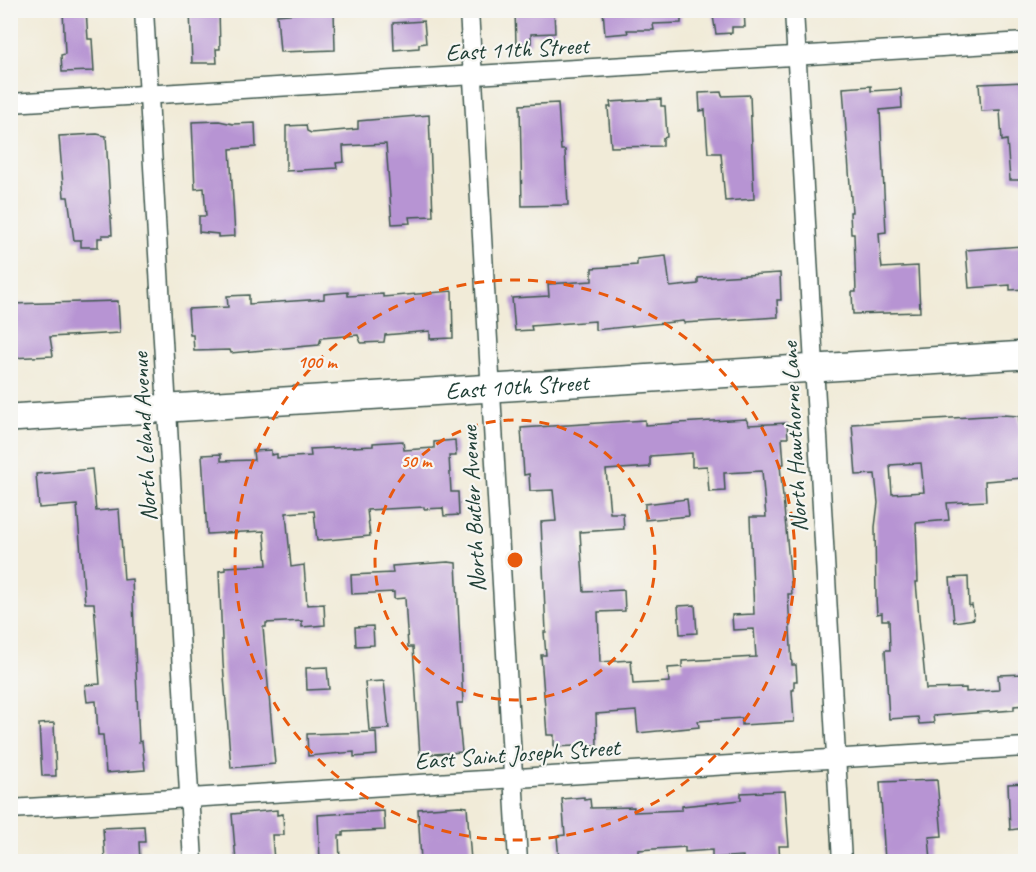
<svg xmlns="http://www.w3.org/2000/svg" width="1036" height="872" font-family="Caveat,sans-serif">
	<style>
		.building { fill: #b794d3; fill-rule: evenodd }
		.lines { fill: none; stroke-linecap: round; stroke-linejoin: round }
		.minor-casing { stroke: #3e574d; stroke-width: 21 }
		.secondary-casing { stroke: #3e574d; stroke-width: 30 }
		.minor { stroke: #fff; stroke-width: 18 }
		.secondary { stroke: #fff; stroke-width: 27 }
		.ring { fill: none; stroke: #e8590c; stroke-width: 3; stroke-dasharray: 10 8 }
		.labels { text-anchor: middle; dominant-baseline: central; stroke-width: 4.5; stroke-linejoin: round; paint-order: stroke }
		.street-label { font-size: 24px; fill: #1f3d34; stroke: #f6f6f2 }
		.centre { fill: #e8590c; stroke: #f6f6f2; stroke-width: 3 }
		.ring-label { font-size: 18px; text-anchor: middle; font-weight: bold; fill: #e8590c; stroke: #f6f6f2; stroke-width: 4.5; stroke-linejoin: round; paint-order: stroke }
	</style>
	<rect width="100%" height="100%" fill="#f6f6f2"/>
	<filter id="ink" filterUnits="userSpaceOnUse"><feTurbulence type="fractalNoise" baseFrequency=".0167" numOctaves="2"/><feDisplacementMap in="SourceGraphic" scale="12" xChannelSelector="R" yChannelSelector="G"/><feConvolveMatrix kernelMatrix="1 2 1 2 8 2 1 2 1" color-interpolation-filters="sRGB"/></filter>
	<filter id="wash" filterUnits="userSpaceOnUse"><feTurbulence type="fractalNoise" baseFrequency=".008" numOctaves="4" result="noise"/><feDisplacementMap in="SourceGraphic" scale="24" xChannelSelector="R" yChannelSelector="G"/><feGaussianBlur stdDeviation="1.35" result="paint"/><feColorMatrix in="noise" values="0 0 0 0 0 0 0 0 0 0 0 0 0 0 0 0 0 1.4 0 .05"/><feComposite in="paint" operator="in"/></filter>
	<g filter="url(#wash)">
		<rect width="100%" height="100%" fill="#f1ebd8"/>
		<g id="blocks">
			<!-- building -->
			<g class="building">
				<polygon points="63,10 86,10 88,39 92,39 94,71 62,72 61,55 65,54"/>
				<polygon points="190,10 219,10 220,49 216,49 217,63 192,63"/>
				<polygon points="334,10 335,50 280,52 277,15"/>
				<polygon points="515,10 554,10 555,33 531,34 531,43 516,44"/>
				<polygon points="603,10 681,10 681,23 653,24 654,30 627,30 628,33 605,35"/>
				<polygon points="712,10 744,10 745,27 732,27 732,33 716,34"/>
				<polygon points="424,21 426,43 419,44 419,48 394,50 393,23"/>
				<polygon points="1026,82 1026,180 1010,180 1007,140 1002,141 1000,110 981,111 979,84"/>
				<polygon points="871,86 871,91 901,89 902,108 880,110 886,232 879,233 881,260 882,268 918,266 920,312 853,314 852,292 856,292 854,234 851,234 850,212 852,212 843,88"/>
				<polygon points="721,92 722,96 750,95 754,199 725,201 721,153 708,153 705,110 700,111 699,93"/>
				<polygon points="661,99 661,106 665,106 667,137 663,138 663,146 611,147 608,107 611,107 610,102"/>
				<polygon points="558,103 561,150 565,150 568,205 522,206 520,105"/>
				<polygon points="429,115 433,216 409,217 410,223 392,224 386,144 343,146 344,162 336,163 337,168 286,171 286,126 306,125 307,131 311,133 358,129 358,121"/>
				<polygon points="219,121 233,124 255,123 256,147 230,149 235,236 218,237 218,234 199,232 199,216 206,216 204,188 195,189 192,122"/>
				<polygon points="97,134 106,136 112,235 102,235 103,238 98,238 98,247 81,247 81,240 74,240 68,197 64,197 59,136"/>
				<polygon points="1022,246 1025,289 1010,290 1010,285 969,288 966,250"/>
				<polygon points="666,256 670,287 698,284 698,278 780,273 781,300 777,300 778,317 684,323 683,321 595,330 595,321 531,326 532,330 515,331 512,298 549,296 548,284 592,281 592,268 637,265 637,259"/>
				<polygon points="452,291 453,338 430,339 430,331 385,335 384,342 361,343 358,335 321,338 319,345 231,353 230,350 194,351 193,335 190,335 188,309 228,307 227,296 249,295 249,304 324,299 324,294 348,292 348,296 383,294 383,297"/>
				<polygon points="118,301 120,333 50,337 53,356 10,358 10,304"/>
				<path d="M1002,415L1019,416L1023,478L985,481L986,501L947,503L949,520L916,523L918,582H916L920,628L926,689L966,688V692L999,690L998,675L1026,674V705L1014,706V710L933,716L934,723L919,724L918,717L889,719L885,650H890L889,620H882V613L877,614L876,598L875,527L878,503L875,474L856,475L852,424ZM921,463L924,492L892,494L890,465Z"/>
				<path d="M746,419L749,425L787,423L788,438H782L784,464L780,465L792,594H788L792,665H796L797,681H794V690H792L794,722L742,725V718L698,721L699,727L638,733L636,711L596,714L597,745L554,747V735H547L541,655H546L544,632H546L541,522L556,521L553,490L530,491L529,474L524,475L521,428L645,420V425ZM692,453V467L707,466L709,492L725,491L724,473L762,471L766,517H750L754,614L732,615L733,630L754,629L756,657L682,661V667L668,668L669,682L633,684L631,660L600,662L598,612L625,611L624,590L584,592L580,532L624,529L623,513H610L606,470L650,467V456Z"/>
				<polygon points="455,440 456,456 449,456 451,492 458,492 459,515 444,516 443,508 424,509 424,507 367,510 370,536 317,541 314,511 286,513 291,567 304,565 307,605 324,604 325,625 302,627 302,621 266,623 266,627 263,627 275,764 231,768 223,663 219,571 225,570 225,567 267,565 264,531 207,534 202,455 221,454 221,461 254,460 253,451 271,450 271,455 277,454 277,458 311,456 310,449 373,446 373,443 403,441 404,450 434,448 434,442"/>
				<polygon points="92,469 96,511 119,509 124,580 132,579 139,742 142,741 145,770 106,773 103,735 98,735 96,701 87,702 85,685 100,684 94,603 85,603 77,505 39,508 36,474"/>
				<polygon points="687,499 689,516 645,520 645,504"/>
				<polygon points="448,562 456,563 463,703 457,703 462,752 420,755 413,647 408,647 405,598 394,599 394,592 352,594 351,575 393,573 392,566"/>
				<polygon points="968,577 969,606 972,605 974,619 954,622 950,578"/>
				<polygon points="695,605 697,633 680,634 678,606"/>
				<polygon points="373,626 374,645 356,646 355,627"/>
				<polygon points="327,667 329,689 307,690 306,668"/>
				<polygon points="384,681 389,729 369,730 365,682"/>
				<polygon points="54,723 56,776 42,776 39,724"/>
				<polygon points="376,732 377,755 354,757 354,752 308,756 307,734"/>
				<polygon points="937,780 942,836 929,837 931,861 885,861 880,782"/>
				<polygon points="1026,783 1025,828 1010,830 1008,784"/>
				<polygon points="785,791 789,846 779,846 780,861 743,861 743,856 712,858 712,850 685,852 685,847 638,850 638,861 619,861 619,857 559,860 557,836 565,835 562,799 584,797 584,800 590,799 591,808 634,807 634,812 682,810 682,806 741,800 741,793"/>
				<polygon points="459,806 467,807 471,861 421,861 418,809"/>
				<polygon points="277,810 277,815 283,814 284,835 272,835 274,861 236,861 232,814"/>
				<polygon points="384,811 385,830 343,832 343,836 339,836 340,861 320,861 318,815"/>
				<polygon points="144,826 145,842 139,842 140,861 105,861 103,828"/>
			</g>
		</g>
	</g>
	<g filter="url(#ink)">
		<use href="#blocks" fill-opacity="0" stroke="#3e574d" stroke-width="1.5"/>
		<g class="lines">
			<defs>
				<g id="minor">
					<polyline points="144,10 193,862"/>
					<polyline points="469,10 518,862"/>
					<polyline points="794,10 842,862"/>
					<polyline points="10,103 1026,42"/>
					<polyline points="10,809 1026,747"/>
				</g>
				<g id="secondary">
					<path id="s1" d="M10,418L1026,355"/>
				</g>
			</defs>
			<!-- minor casing -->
			<use href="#minor" class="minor-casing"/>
			<!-- secondary casing -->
			<use href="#secondary" class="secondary-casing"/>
			<!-- minor -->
			<use href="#minor" class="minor"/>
			<!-- secondary -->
			<use href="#secondary" class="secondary"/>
		</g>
	</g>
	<!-- distance rings -->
	<g class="ring">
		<circle cx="515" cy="560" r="140"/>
		<circle cx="515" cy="560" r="280"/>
	</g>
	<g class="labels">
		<!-- street labels -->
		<g class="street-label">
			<text transform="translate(517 49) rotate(-3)">East 11th Street</text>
			<text stroke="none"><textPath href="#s1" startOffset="508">East 10th Street</textPath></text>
			<text transform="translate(144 437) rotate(-93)">North Leland Avenue</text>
			<text transform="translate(794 437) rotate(-93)">North Hawthorne Lane</text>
			<text transform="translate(473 509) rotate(-93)">North Butler Avenue</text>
			<text transform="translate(517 754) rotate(-4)">East Saint Joseph Street</text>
		</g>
	</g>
	<circle cx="515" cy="560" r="9" class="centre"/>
	<g class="ring-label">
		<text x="317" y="368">100 m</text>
		<text x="416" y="467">50 m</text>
	</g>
	<!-- margin -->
	<rect width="1036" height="872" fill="none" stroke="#f6f6f2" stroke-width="36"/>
</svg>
